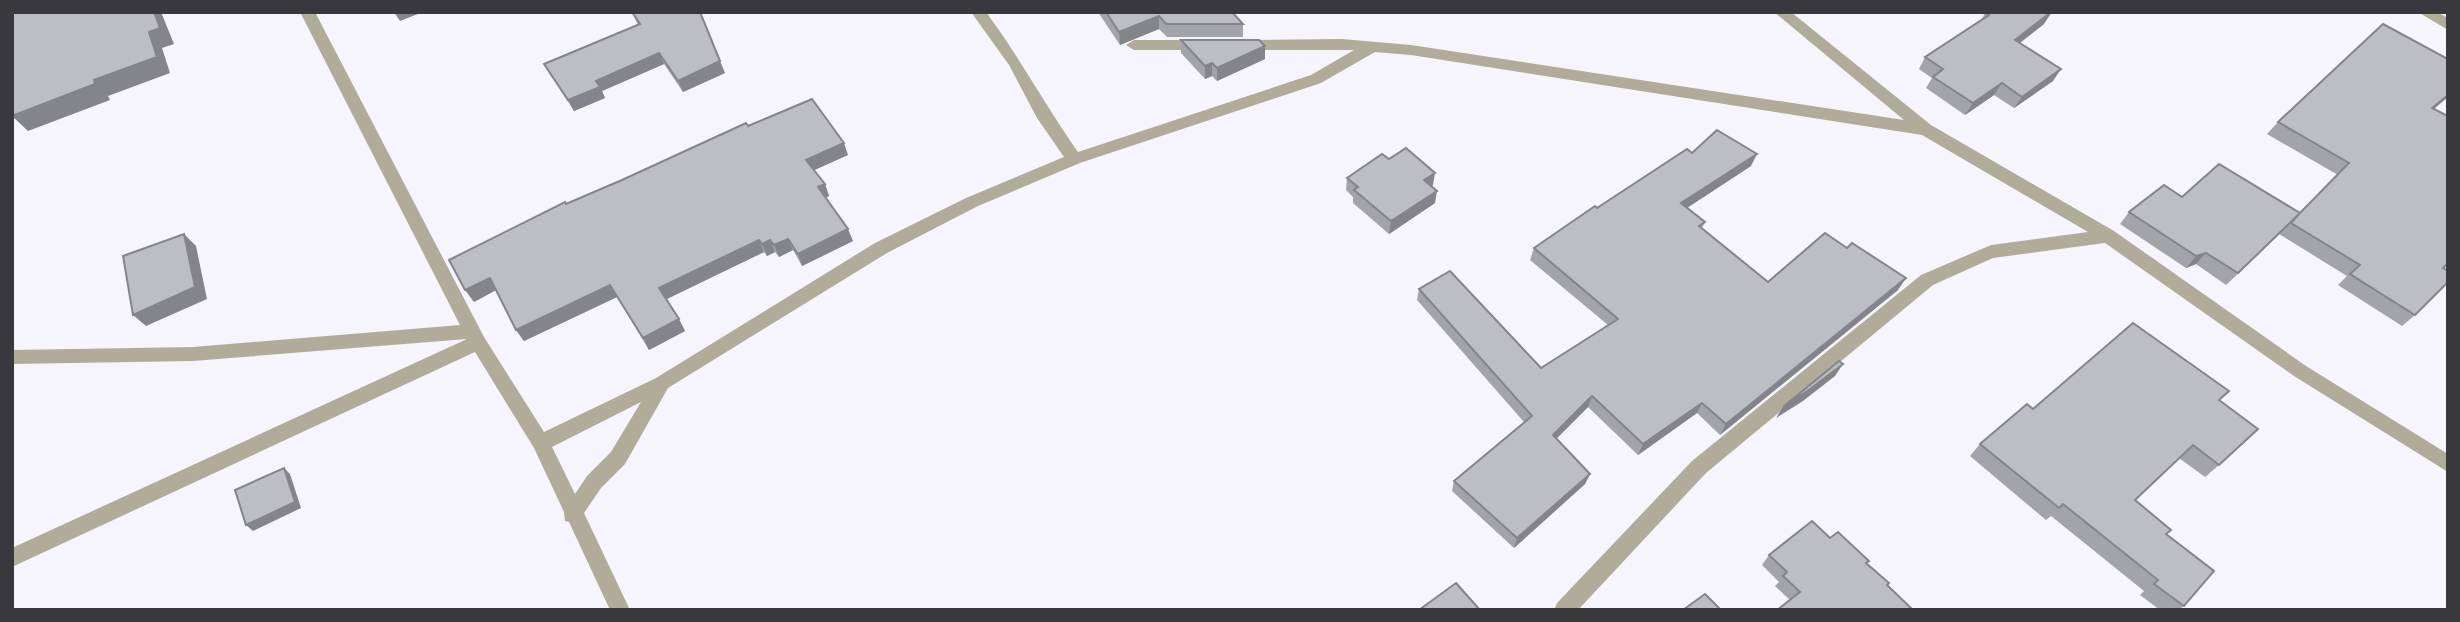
<svg xmlns="http://www.w3.org/2000/svg" width="2460" height="622" font-family="'Open Sans',sans-serif">
	<style>
		.lines { fill: none; stroke-linecap: round; stroke-linejoin: round }
		.minor { fill: #b1ac9a; fill-rule: evenodd }
		.wall { fill: #a3a3aa }
		.shaded-wall { fill: #84848b }
		.building { fill: #bdbdc6; stroke: #84848b; stroke-width: 2 }
	</style>
	<rect width="100%" height="100%" fill="#f6f5fe"/>
	<g class="lines">
		<!-- minor -->
		<g class="minor">
			<path d="M300,12H315L484,337L544,432L656,378L875,243L966,198L1064,157L1037,118L1009,65L971,12H986C1020,58 1045,105 1078,152L1311,75L1354,50H1239L1231,45L1239,40L1342,39L1411,45L1904,120L1774,12H1791L1931,125L2114,231L2306,366L2448,454V472L2294,376L2105,243L1993,258L1933,285L1706,473L1578,610H1554L1557,603L1692,461L1921,275L1991,245L2088,232L1922,135L1411,55L1375,52L1321,83L1080,163L978,206L887,253L668,388L625,464L601,488L584,513L630,610H610L569,522L565,521L564,512L534,448L475,352L12,567V548L467,339L193,361L12,364V350L193,347L460,325ZM641,402L611,452L587,476L575,494L552,447Z"/>
			<polygon points="2418,12 2437,12 2448,18 2448,30"/>
			<polygon points="1134,40 1204,40 1212,45 1204,50 1134,50 1126,45"/>
		</g>
	</g>
	<!-- wall -->
	<g class="wall">
		<polygon points="632,12 725,73 683,92 664,64 602,91 605,98 574,111 544,64 638,25"/>
		<polygon points="1098,12 1232,12 1243,24 1243,37 1167,37 1159,29 1120,45"/>
		<polygon points="1985,13 2044,24 2020,43 2053,81 2014,108 1994,95 1965,115 1926,88 1932,78 1919,69 1925,57 1981,21"/>
		<polygon points="1181,40 1265,59 1217,81 1212,76 1205,79 1181,53"/>
		<polygon points="2448,97 2434,109 2443,268 2415,315 2402,326 2338,285 2347,276 2279,234 2287,227 2226,285 2196,264 2186,268 2120,224 2129,212 2182,197 2300,213 2338,175 2267,134 2278,122"/>
		<polygon points="748,126 848,155 814,170 825,184 829,196 826,197 853,241 802,266 793,250 779,257 775,252 767,256 764,252 666,299 685,331 649,350 617,297 524,341 516,330 496,290 474,302 566,204"/>
		<polygon points="1692,153 1751,166 1687,208 1705,222 1702,228 1768,282 1898,290 1720,435 1697,413 1638,455 1588,407 1556,439 1590,474 1585,484 1514,548 1452,491 1454,481 1524,422 1417,300 1419,289 1541,368 1608,325 1530,260 1534,248 1597,208"/>
		<polygon points="1389,159 1433,185 1432,186 1435,203 1389,234 1353,203 1353,197 1346,190 1347,178"/>
		<polygon points="2219,400 2219,465 2205,477 2179,458 2135,500 2166,534 2184,606 2178,610 2160,610 2140,595 2144,591 2051,516 2046,520 1970,456 1980,444 2033,409"/>
		<polygon points="1830,538 1869,561 1866,564 1790,600 1775,586 1779,582 1762,565 1769,555"/>
	</g>
	<!-- shaded-wall -->
	<g class="shaded-wall">
		<polygon points="154,12 161,12 174,44 162,48 170,73 108,96 110,100 28,131 12,116 94,80"/>
		<polygon points="394,12 423,12 400,21"/>
		<polygon points="700,12 725,73 683,92 678,81"/>
		<polygon points="2052,12 2044,24 2008,52 2015,40"/>
		<polygon points="1159,16 1159,29 1120,45 1119,32"/>
		<polygon points="1265,46 1265,59 1217,81 1217,68"/>
		<polygon points="659,53 664,64 602,91 605,98 574,111 568,100 596,81"/>
		<polygon points="1212,63 1212,76 1205,79 1205,66"/>
		<polygon points="2061,69 2053,81 2014,108 2022,97"/>
		<polygon points="2002,83 1994,95 1965,115 1973,103"/>
		<polygon points="2448,95 2448,97 2420,120 2432,108"/>
		<polygon points="844,143 848,155 810,172 806,160"/>
		<polygon points="1757,154 1751,166 1676,215 1681,203"/>
		<polygon points="1435,173 1433,185 1422,192 1424,180"/>
		<polygon points="825,184 829,196 823,199 818,187"/>
		<polygon points="1437,191 1435,203 1389,234 1391,221"/>
		<polygon points="848,229 853,241 802,266 798,254"/>
		<polygon points="184,234 196,246 207,299 146,326 133,315"/>
		<polygon points="788,239 793,250 779,257 774,245"/>
		<polygon points="759,240 764,252 665,300 659,288"/>
		<polygon points="770,240 775,252 767,256 762,244"/>
		<polygon points="2206,253 2196,264 2186,268 2196,256"/>
		<polygon points="490,278 498,289 474,302 465,290"/>
		<polygon points="1906,278 1898,290 1720,435 1726,424"/>
		<polygon points="610,285 617,297 524,341 516,330"/>
		<polygon points="679,319 685,331 649,350 643,338"/>
		<polygon points="1843,364 1835,376 1803,401 1776,418 1783,407"/>
		<polygon points="1592,396 1588,407 1549,446 1553,435"/>
		<polygon points="1702,403 1697,413 1638,455 1643,444"/>
		<polygon points="284,468 290,474 301,508 253,531 246,525"/>
		<polygon points="1590,474 1585,484 1514,548 1517,538"/>
	</g>
	<!-- building -->
	<g class="building">
		<polygon points="12,12 154,12 160,28 149,32 157,57 94,80 95,84 12,116"/>
		<polygon points="632,12 700,12 720,61 678,81 659,53 596,81 600,87 568,100 544,64 640,24"/>
		<polygon points="1106,12 1232,12 1243,24 1166,24 1159,16 1119,32"/>
		<polygon points="1986,12 2051,12 2015,40 2061,69 2022,97 2002,83 1973,103 1933,77 1943,69 1925,57 1989,15 1985,13"/>
		<polygon points="2383,24 2448,59 2448,95 2432,108 2448,116 2448,263 2443,268 2448,271 2448,282 2415,315 2350,274 2360,265 2291,223 2299,214 2238,273 2206,253 2196,256 2129,212 2164,185 2182,197 2219,164 2300,213 2349,163 2278,122"/>
		<polygon points="1181,40 1259,40 1265,46 1217,68 1212,63 1205,66"/>
		<polygon points="812,99 844,143 806,160 825,184 818,187 848,229 798,254 788,239 774,245 770,240 762,244 759,240 659,288 679,319 643,338 610,285 516,330 490,278 465,290 449,260 565,202 566,204 622,180 746,123 748,126"/>
		<polygon points="1717,130 1757,154 1681,203 1705,222 1699,226 1768,282 1825,233 1847,248 1852,243 1906,278 1726,424 1702,403 1643,444 1592,396 1553,435 1590,474 1517,538 1454,481 1532,416 1419,289 1450,271 1541,368 1618,319 1534,248 1595,206 1597,208 1687,149 1692,153"/>
		<polygon points="1406,148 1435,173 1424,180 1437,191 1391,221 1354,190 1358,187 1347,178 1382,154 1389,159"/>
		<polygon points="184,234 195,287 133,315 123,256"/>
		<polygon points="2133,323 2229,391 2219,400 2258,429 2219,465 2193,445 2135,500 2171,530 2166,534 2214,571 2184,606 2154,584 2158,580 2063,504 2059,508 1980,444 2027,404 2033,409"/>
		<polygon points="1839,361 1843,364 1810,389 1783,407"/>
		<polygon points="284,468 295,502 246,525 235,490"/>
		<polygon points="1812,521 1830,538 1838,532 1869,561 1866,563 1889,583 1887,585 1913,610 1777,610 1800,592 1783,576 1787,572 1769,555"/>
		<polygon points="1456,583 1480,610 1419,610"/>
		<polygon points="1705,594 1721,610 1683,610"/>
	</g>
	<!-- border -->
	<rect width="2460" height="622" fill="none" stroke="#39383c" stroke-width="28"/>
</svg>
